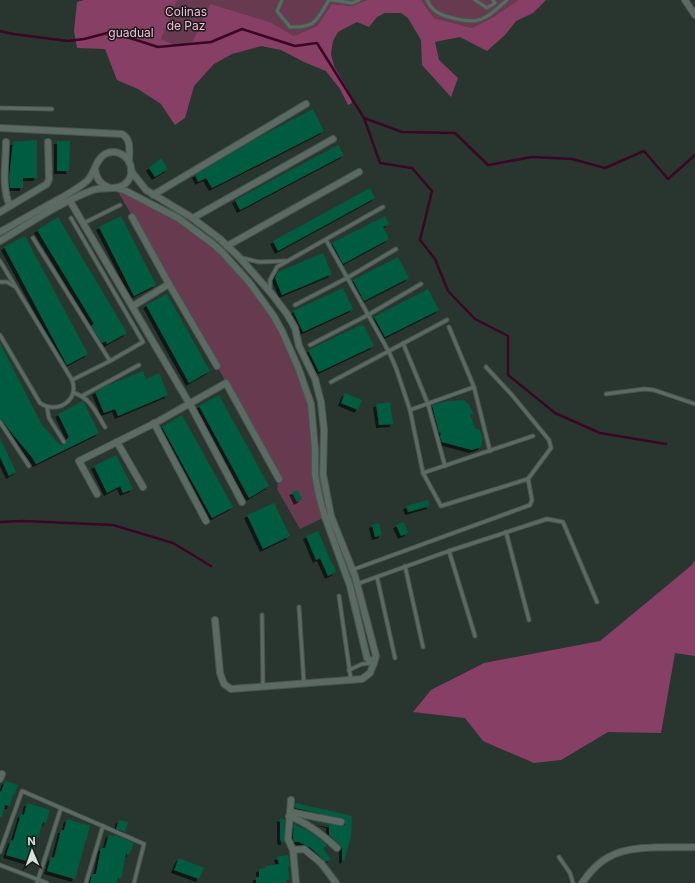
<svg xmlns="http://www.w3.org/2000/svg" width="695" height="883" font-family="Inter,sans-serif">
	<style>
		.green { fill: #673a50 }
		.forest { fill: #883f65 }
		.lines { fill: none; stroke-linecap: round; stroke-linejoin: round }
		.stream { stroke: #3b0625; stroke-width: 2.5 }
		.building { fill: #045b40; filter: url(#shadow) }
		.service-casing { stroke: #49544e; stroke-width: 5 }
		.minor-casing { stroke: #49544e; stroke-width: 8 }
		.service { stroke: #5b6a62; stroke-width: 3 }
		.minor { stroke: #5b6a62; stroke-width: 6 }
		.labels { text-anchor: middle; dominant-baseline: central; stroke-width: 3; stroke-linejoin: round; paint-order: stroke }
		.park-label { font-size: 12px; fill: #fdbcda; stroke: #161c19 }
	</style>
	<defs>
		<filter id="shadow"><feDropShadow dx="-3" dy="3" stdDeviation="0" flood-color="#0009"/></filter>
	</defs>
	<rect width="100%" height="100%" fill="#29362f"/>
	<!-- green -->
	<g class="green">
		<polygon points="174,0 367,0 352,6 332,4 317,26 294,36 272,23 195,43 158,47"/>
		<polygon points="422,0 518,0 495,16 472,28 434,18 423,3"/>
		<polygon points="116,188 165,211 222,252 273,315 308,393 315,475 325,517 300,529 277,489 279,479 217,366"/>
	</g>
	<!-- forest -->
	<g class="forest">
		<polygon points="84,0 177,0 161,39 175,45 192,43 210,4 272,23 294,36 317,26 332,4 352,6 367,0 422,0 423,3 434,18 472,28 495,16 518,0 546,0 533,13 516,21 505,35 487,51 460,37 435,42 439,60 458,78 451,97 422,65 421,40 408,18 401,13 385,13 377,17 369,27 357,22 338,32 333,41 331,54 334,66 348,90 352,103 348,105 340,89 326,71 304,62 281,50 261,46 232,54 214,64 194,86 185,118 175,125 161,104 138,89 117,80 105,49 77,48 74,31 77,2"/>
		<polygon points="695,560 695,656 675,653 661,733 608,732 561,760 534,763 483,741 465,718 413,712 431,690 484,663 600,641 692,565"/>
	</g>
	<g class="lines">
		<!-- stream -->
		<g class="stream">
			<polyline points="0,31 13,34 68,41 84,39 111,32 158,47 211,42 242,29 295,46 317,43 364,118 402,132 455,133 488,165 532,157 572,159 605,168 644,151 668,179 695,155"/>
			<polyline points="364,118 380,163 412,168 432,191 420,240 435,259 448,291 475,319 508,336 508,375 555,413 600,433 666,444"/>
			<polyline points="0,522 23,521 113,525 173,543 211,566"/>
		</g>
	</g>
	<!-- building -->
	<g class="building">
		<polygon points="313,109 324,131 212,188 206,178 198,182 195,175 261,136"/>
		<polygon points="37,140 37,178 23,178 23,188 10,188 9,178 13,142"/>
		<polygon points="57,141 70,141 69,171 57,171"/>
		<polygon points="338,145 344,155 240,210 235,200"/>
		<polygon points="161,158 168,169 155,177 149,168"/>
		<polygon points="370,188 375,198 278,251 273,241"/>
		<polygon points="121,216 156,285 134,296 99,227"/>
		<polygon points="385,216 389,224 383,227 389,239 343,264 332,243"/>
		<polygon points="58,217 127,333 107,344 106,341 102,343 91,326 94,324 37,230"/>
		<polygon points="25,236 88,354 67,365 4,247"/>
		<polygon points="323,253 332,274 282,295 275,278 278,272"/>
		<polygon points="398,257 409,278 364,301 353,280"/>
		<polygon points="343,288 353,309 303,332 293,311"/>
		<polygon points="428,289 439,310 385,337 374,317"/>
		<polygon points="167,294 210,371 189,383 146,305"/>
		<polygon points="363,324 374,346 319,372 308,350"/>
		<polygon points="0,343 42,425 60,445 66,444 66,440 69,437 58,414 83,401 99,433 36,464 31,456 14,436 2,420 0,419"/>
		<polygon points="143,371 146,379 159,373 168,395 118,416 115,409 104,413 95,392 106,386"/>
		<polygon points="345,393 362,400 358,410 341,403"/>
		<polygon points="219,395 269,486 249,498 199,406"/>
		<polygon points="464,400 465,402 469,404 474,415 470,414 475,428 480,430 483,438 481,447 472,450 442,442 440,437 441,433 439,432 432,405 448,401"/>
		<polygon points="390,402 393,424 379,425 376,404"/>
		<polygon points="182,415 233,507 212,518 162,427"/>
		<polygon points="0,438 16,472 9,476 0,457"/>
		<polygon points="116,455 133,489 123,493 120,486 107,493 94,466"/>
		<polygon points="298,490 302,499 297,502 292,492"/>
		<polygon points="428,500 430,506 408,512 406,506"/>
		<polygon points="274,503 290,536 263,549 247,515"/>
		<polygon points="404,522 408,533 401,536 396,525"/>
		<polygon points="379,523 382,535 375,537 372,525"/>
		<polygon points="318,531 332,564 333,564 336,572 328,576 320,558 316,560 306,536"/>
		<polygon points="5,781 18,785 14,795 13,794 10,806 5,805 2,817 0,817 0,791 1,792"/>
		<polygon points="27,803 50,810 46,823 43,822 30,862 6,855 11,840 13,841 21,814 24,815"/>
		<polygon points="296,803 352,816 351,837 344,861 342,860 342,849 341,846 329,835 329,825 311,821 341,826 345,825 344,819 295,808"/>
		<polygon points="280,818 285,820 284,842 281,842 280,838"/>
		<polygon points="67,819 90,826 75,879 47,871 51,857 54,858 61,830 64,830"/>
		<polygon points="119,820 128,822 125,832 116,829"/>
		<polygon points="294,824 307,830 324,842 327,846 323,848 331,859 326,862 311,848 299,842 294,842 293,838"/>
		<polygon points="109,834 114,836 115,835 134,843 129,855 126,854 121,879 118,878 117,883 90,883 92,874 96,874 101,848 105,848"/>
		<polygon points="288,855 290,866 288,867 289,880 286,880 286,883 256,883 256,877 259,877 259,869 266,868 266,866 279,864 277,857"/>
		<polygon points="179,858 204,868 199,879 174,870"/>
	</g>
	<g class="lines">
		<defs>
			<g id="service">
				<path d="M282,0L277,11L290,27C316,28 316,21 329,0H332"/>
				<polyline points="333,0 352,3 359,0"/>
				<path d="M427,0C429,3 430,6 432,8C439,17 471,24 482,19C491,15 499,7 507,0"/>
				<polyline points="475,0 487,8 495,3 493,0"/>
				<polyline points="0,108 52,109"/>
				<polyline points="71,218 143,342 110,361 72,380"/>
				<polyline points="84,223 120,205"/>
				<polyline points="33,238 110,361"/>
				<polyline points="326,240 389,352 396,368 410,410 423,473 441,506 528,479"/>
				<polyline points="242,258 259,262 286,261"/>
				<path d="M0,261L72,380C80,400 57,415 40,403L0,335"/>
				<polyline points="0,282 7,282 14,286"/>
				<polyline points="270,290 270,280 277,267 383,207"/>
				<polyline points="295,305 347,278 396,249"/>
				<polyline points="449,327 474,387 490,451"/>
				<polyline points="403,343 428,404 445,466"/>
				<polyline points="310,345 368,315 421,284"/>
				<polyline points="331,382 447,320"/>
				<path d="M74,393C91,398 96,413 105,427"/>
				<polyline points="606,394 644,389 654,390 695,404"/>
				<polyline points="82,396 139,365"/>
				<polyline points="47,407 49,418 64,442"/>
				<polyline points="410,410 474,387"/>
				<polyline points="0,422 29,466"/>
				<polyline points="423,473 533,436"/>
				<polyline points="506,532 529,620"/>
				<polyline points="449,551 475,636"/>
				<polyline points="405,566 423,647"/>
				<polyline points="352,570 530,505 532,500 528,479 551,448 549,440 512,395 486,367"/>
				<polyline points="377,577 395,658"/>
				<polyline points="357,584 449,551 547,519 563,522 597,602"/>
				<polyline points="339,596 351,680"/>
				<polyline points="299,607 304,684"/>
				<polyline points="262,615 263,686"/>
				<polyline points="349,670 362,664 372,663"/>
				<polyline points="0,852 22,791 144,844 134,883"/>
				<polyline points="559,857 570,873 573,883"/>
				<polyline points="0,865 47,883"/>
				<polyline points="37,883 61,808"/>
				<polyline points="86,883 103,826"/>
			</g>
			<g id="minor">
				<polyline points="685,0 695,15"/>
				<path d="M0,128L122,134C132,140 129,151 129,162"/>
				<path d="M6,142C6,163 1,187 10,206"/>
				<path d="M95,169C96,178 100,184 108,187"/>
				<polyline points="116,188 126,191 178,218 213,244 222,252 249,282 273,315 282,331 298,367 311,404 315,449 315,475 320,500 325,517 350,586 367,658 374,663 376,656 355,576 331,516 323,474 324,430 321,402 315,379 299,346 295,328 287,314 271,293 239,257 220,239 191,217 146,190 131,171"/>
				<polyline points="153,195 306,104"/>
				<polyline points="70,201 192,408 242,502"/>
				<polyline points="0,212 47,184 49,179 48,142"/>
				<polyline points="132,217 169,284 217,366"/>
				<polyline points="193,218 333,139"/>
				<path d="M0,232C16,223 32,214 48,205C61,198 75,191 87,181C95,173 95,160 105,154C124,145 141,170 125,184C117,191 104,186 93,190C61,202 30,223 0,241"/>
				<polyline points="227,246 359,172"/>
				<polyline points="133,306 169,284"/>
				<polyline points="154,423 206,521"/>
				<polyline points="117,442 143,487"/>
				<polyline points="97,494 79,461 157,422 226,383 279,479"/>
				<polyline points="215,620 220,673 224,684 231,689 362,679 370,673 374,663"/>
				<polyline points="0,779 2,774"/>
				<polyline points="291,800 288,839 293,850 296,883"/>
				<polyline points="290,812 341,822"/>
				<path d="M289,816C308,823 322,834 337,848"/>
				<polyline points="293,850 304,849 321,863 336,883"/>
				<path d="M582,883C589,873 598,862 609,857C631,844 670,848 695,847"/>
			</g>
		</defs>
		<!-- service casing -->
		<use href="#service" class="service-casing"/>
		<!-- minor casing -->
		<use href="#minor" class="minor-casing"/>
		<!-- service -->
		<use href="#service" class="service"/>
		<!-- minor -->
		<use href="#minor" class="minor"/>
	</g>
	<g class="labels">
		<!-- park labels -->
		<g class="park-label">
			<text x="186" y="11">Colinas<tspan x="186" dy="14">de Paz</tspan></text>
			<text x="131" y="32">guadual</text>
		</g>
	</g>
	<!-- north arrow -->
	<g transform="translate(32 851) rotate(358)" stroke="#161c19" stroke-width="3" paint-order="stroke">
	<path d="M0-3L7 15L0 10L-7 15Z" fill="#d9e1dd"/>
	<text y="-6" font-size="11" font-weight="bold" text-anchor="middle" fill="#d9e1dd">N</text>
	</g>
</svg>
